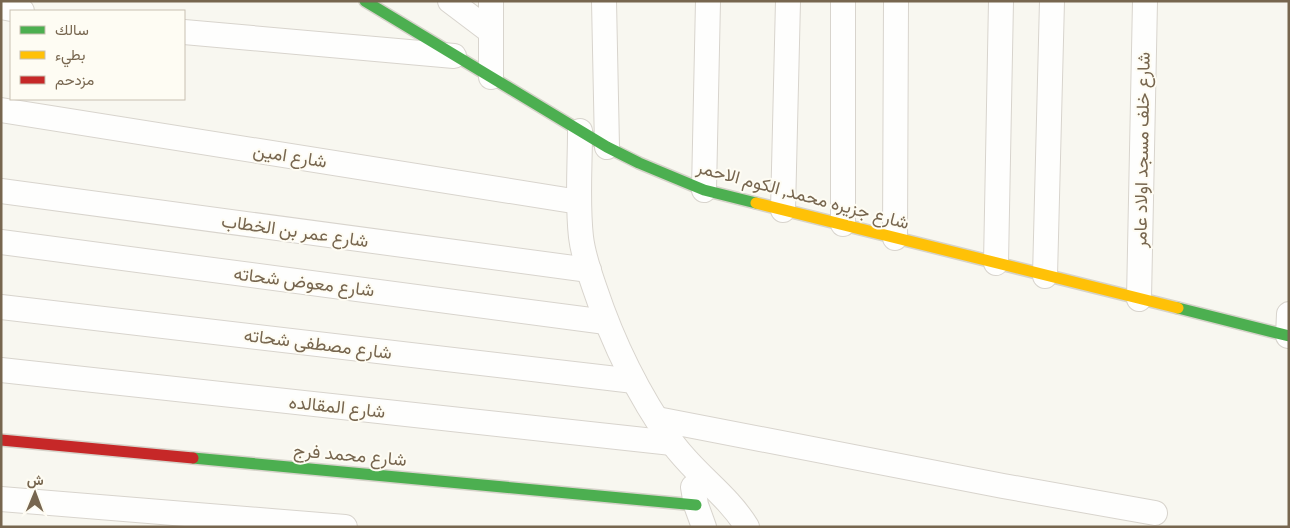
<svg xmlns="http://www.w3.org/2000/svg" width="1290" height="528" font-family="'Fira Sans Condensed',Vazirmatn,sans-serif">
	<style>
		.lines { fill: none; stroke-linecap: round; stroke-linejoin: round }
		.street-casing { stroke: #d8d4cd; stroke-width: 26 }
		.fast-casing { stroke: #d6d3ca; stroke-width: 14 }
		.slow-casing { stroke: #d6d3ca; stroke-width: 14 }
		.jam-casing { stroke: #d6d3ca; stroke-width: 14 }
		.street { stroke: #fefefd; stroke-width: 24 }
		.fast { stroke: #4caf50; stroke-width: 11 }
		.slow { stroke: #ffc107; stroke-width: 11 }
		.jam { stroke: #c62828; stroke-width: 11 }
		.labels { text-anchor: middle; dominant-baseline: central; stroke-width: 4; stroke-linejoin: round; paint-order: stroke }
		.street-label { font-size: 18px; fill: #77664f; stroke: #fefcf3 }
	</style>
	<rect width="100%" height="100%" fill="#f8f7f0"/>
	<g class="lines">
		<defs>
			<g id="street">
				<polyline points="450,1 491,32"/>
				<polyline points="604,1 607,147"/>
				<polyline points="1,7 22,11"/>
				<polyline points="184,32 454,56"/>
				<polyline points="491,77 491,1"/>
				<polyline points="1,110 579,202"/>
				<path d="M580,131C580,166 577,202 581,237C583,254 589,272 595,289C613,343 638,394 671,441C693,473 727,494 747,527"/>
				<polyline points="704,190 708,1"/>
				<polyline points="1,191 589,270"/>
				<polyline points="783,210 788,1"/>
				<polyline points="843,224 843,1"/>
				<polyline points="895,238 896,1"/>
				<polyline points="1,242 606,322"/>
				<polyline points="996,263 1001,1"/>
				<polyline points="1045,276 1052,1"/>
				<polyline points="1139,299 1145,1"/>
				<polyline points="1,307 634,381"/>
				<polyline points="1288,336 1289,314"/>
				<polyline points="1,370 672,443"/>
				<polyline points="657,419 1003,486 1155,513"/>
				<polyline points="693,487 696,505 704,527"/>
				<polyline points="1,499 345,527"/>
			</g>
			<g id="fast">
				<polyline points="365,1 607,147 639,163 704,190 756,203"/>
				<polyline points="1178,308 1289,336"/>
				<polyline points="193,458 696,505"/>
			</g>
			<polyline id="slow" points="756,203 1178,308"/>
			<polyline id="jam" points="1,440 193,458"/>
		</defs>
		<!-- street casing -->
		<use href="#street" class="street-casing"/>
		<!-- fast casing -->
		<use href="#fast" class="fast-casing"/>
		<!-- slow casing -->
		<use href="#slow" class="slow-casing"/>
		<!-- jam casing -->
		<use href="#jam" class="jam-casing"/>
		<!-- street -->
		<use href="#street" class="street"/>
		<!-- fast -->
		<use href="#fast" class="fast"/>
		<!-- slow -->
		<use href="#slow" class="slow"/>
		<!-- jam -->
		<use href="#jam" class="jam"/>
	</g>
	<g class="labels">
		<!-- street labels -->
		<g class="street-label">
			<text transform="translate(1142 150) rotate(-89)">شارع خلف مسجد اولاد عامر</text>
			<text transform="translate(290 156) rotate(9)">شارع امين</text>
			<text transform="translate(803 195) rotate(15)">شارع جزيره محمد, الكوم الاحمر</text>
			<text transform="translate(295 231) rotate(8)">شارع عمر بن الخطاب</text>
			<text transform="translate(304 282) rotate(7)">شارع معوض شحاته</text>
			<text transform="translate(318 344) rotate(7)">شارع مصطفى شحاته</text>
			<text transform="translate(337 407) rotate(6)">شارع المقالده</text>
			<text transform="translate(350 455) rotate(5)">شارع محمد فرج</text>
		</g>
	</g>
	<!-- border -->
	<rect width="1290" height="528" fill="none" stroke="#77664f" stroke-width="5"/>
	<!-- legend -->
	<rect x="10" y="10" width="175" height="90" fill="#fefcf3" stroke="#c8c0b1"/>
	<rect x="20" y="26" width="25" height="8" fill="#4caf50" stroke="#c8c0b1"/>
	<text x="55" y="35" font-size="15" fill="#77664f">سالك</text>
	<rect x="20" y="51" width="25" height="8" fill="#ffc107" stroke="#c8c0b1"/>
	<text x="55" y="60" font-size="15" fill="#77664f">بطيء</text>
	<rect x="20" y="76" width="25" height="8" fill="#c62828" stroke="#c8c0b1"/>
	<text x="55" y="85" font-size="15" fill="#77664f">مزدحم</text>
	<!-- north arrow -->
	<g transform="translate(35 493) rotate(1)" stroke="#fefcf3" stroke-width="4" paint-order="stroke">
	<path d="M0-4L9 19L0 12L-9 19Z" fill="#77664f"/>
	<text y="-8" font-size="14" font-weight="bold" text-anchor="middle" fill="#77664f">ش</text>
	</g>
</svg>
